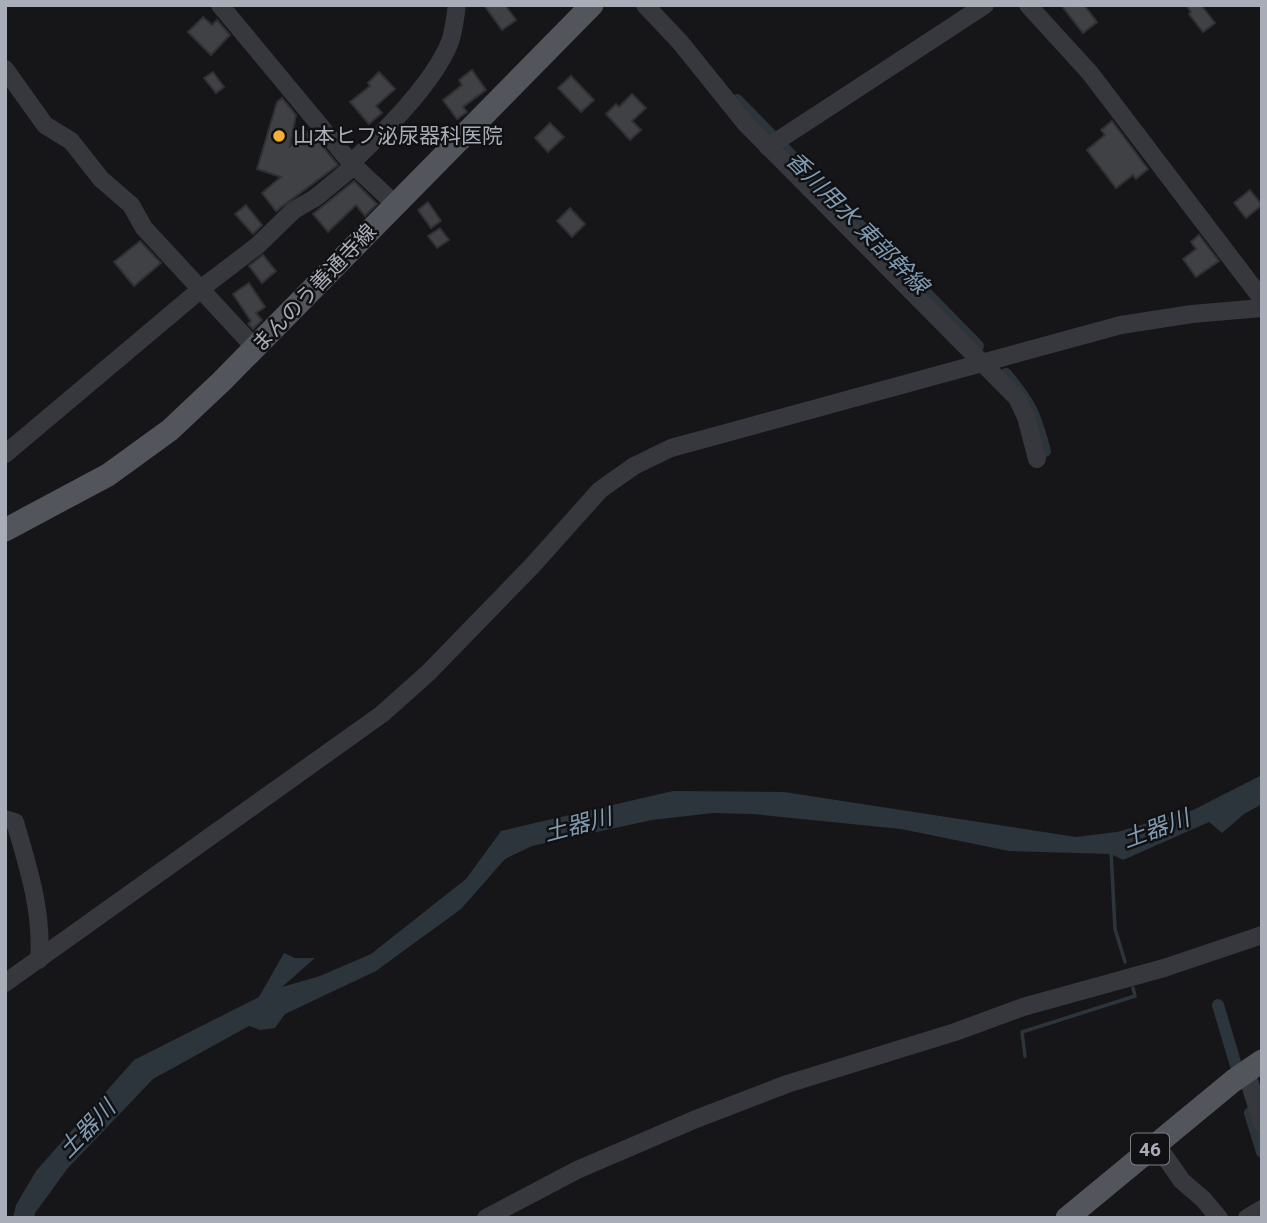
<svg xmlns="http://www.w3.org/2000/svg" width="1267" height="1223" font-family="Roboto,'Noto Sans JP',sans-serif">
	<style>
		.water { fill: #2c353c }
		.lines { fill: none; stroke-linecap: round; stroke-linejoin: round }
		.stream { stroke: #2c353c; stroke-width: 3.5 }
		.canal { stroke: #2c353c; stroke-width: 12 }
		.building { fill: #404145; stroke: #303034; stroke-width: 2 }
		.minor { stroke: #37383d; stroke-width: 18 }
		.major { stroke: #53555c; stroke-width: 23 }
		.poi-dot { fill: #f2b134; stroke: #111113; stroke-width: 2.5 }
		.labels { text-anchor: middle; dominant-baseline: central; stroke-width: 5; stroke-linejoin: round; paint-order: stroke }
		.shield { fill: #111113; stroke: #7b7e86; stroke-width: 2 }
		.shield-label { font-size: 19px; font-weight: bold; fill: #a8adb8 }
		.poi-label { font-size: 21px; fill: #a8adb8; stroke: #111113; text-anchor: start }
		.street-label { font-size: 21px; fill: #a8adb8; stroke: #111113 }
		.water-label { font-size: 23px; font-style: italic; fill: #7f9bb3; stroke: #111113 }
	</style>
	<rect width="100%" height="100%" fill="#161618"/>
	<!-- water -->
	<polygon class="water" points="1262,775 1262,804 1244,814 1222,833 1209,822 1123,860 1111,854 1009,851 901,829 753,814 713,813 652,820 532,846 505,859 461,909 376,971 285,1014 275,1028 260,1030 249,1026 153,1079 68,1168 35,1213 34,1218 13,1218 16,1205 36,1171 134,1060 259,997 284,953 295,958 315,958 282,987 320,976 371,954 466,879 501,831 673,791 784,792 1076,837 1117,832 1193,810"/>
	<g class="lines">
		<!-- stream -->
		<g class="stream">
			<polyline points="1111,851 1115,929 1125,962"/>
			<polyline points="1025,1056 1022,1032 1135,996 1133,988"/>
		</g>
		<!-- canal -->
		<g class="canal">
			<polyline points="737,100 978,346"/>
			<path d="M1006,374C1031,404 1035,414 1045,451"/>
			<polyline points="1218,1005 1240,1079"/>
			<polyline points="1250,1113 1262,1152"/>
		</g>
	</g>
	<!-- building -->
	<g class="building">
		<polygon points="484,5 505,5 516,20 502,30"/>
		<polygon points="1061,5 1084,5 1097,22 1083,33"/>
		<polygon points="1186,5 1201,5 1215,23 1203,32 1189,14 1191,12"/>
		<polygon points="203,17 212,25 217,20 230,35 211,55 188,32"/>
		<polygon points="472,70 486,90 463,107 467,112 457,119 443,100 462,85 459,80"/>
		<polygon points="213,72 224,87 216,93 204,78"/>
		<polygon points="379,72 395,89 376,106 382,113 369,124 350,102 370,86 368,83"/>
		<polygon points="571,76 594,100 581,112 558,88"/>
		<polygon points="632,94 646,108 632,121 641,130 630,140 606,114 616,104 619,107"/>
		<polygon points="282,98 296,115 290,146 309,130 338,165 276,211 262,193 281,177 257,169 277,102"/>
		<polygon points="1112,121 1148,169 1136,179 1133,175 1116,188 1087,150 1105,135 1101,130"/>
		<polygon points="550,123 564,137 548,152 535,138"/>
		<polygon points="354,181 377,204 365,216 356,205 328,232 313,214"/>
		<polygon points="1250,190 1262,205 1246,218 1234,203"/>
		<polygon points="428,202 441,221 431,228 418,210"/>
		<polygon points="246,205 262,225 253,234 235,214"/>
		<polygon points="570,208 585,224 572,237 557,221"/>
		<polygon points="440,228 449,240 437,248 428,236"/>
		<polygon points="1199,235 1219,261 1196,277 1183,259 1196,249 1191,242"/>
		<polygon points="140,241 161,263 134,286 114,262"/>
		<polygon points="263,255 276,271 262,283 249,266"/>
		<polygon points="249,283 265,307 256,313 262,320 253,329 248,324 251,321 233,294"/>
	</g>
	<g class="lines">
		<!-- minor -->
		<g class="minor">
			<polyline points="220,5 351,163 396,205"/>
			<polyline points="645,5 680,42 746,124 1017,398 1026,417 1037,459"/>
			<polyline points="1028,5 1090,73 1262,299"/>
			<polyline points="5,69 45,125 71,141 101,179 131,205 144,228 255,348"/>
			<polyline points="768,147 985,5"/>
			<path d="M351,163C384,132 433,84 450,42C454,30 455,18 457,5"/>
			<polyline points="5,454 207,284 257,246 294,210 315,198 354,166"/>
			<path d="M5,819L15,822C28,867 43,912 39,960"/>
			<polyline points="5,983 382,714 428,673 532,566 600,490 634,466 671,448 1121,325 1192,314 1262,308"/>
			<polyline points="1246,1071 1262,1123"/>
			<polyline points="1156,1144 1182,1181 1203,1199 1219,1218"/>
			<polyline points="486,1218 577,1170 696,1119 787,1084 955,1032 1023,1007 1164,968 1262,935"/>
			<polyline points="1247,1218 1262,1209"/>
		</g>
		<!-- major -->
		<g class="major">
			<polyline points="5,530 108,475 170,430 222,381 592,5"/>
			<polyline points="1067,1218 1233,1081 1262,1061"/>
		</g>
	</g>
	<!-- markers -->
	<circle class="poi-dot" cx="279" cy="136" r="7"/>
	<g class="labels">
		<!-- shield labels -->
		<rect class="shield" x="1131" y="1133.5" width="38" height="31" rx="5"/>
		<g class="shield-label">
			<text x="1150" y="1149">46</text>
		</g>
		<!-- poi labels -->
		<g class="poi-label">
			<text x="293" y="136">山本ヒフ泌尿器科医院</text>
		</g>
		<!-- street labels -->
		<g class="street-label">
			<text transform="translate(314 288) rotate(-46)">まんのう善通寺線</text>
		</g>
		<!-- water labels -->
		<g class="water-label">
			<text transform="translate(857 223) rotate(45)">香川用水 東部幹線</text>
			<text transform="translate(578 825) rotate(-15)">土器川</text>
			<text transform="translate(1156 829) rotate(-20)">土器川</text>
			<text transform="translate(87 1129) rotate(-46)">土器川</text>
		</g>
	</g>
	<!-- border -->
	<rect width="1267" height="1223" fill="none" stroke="#a8adb8" stroke-width="14"/>
</svg>
